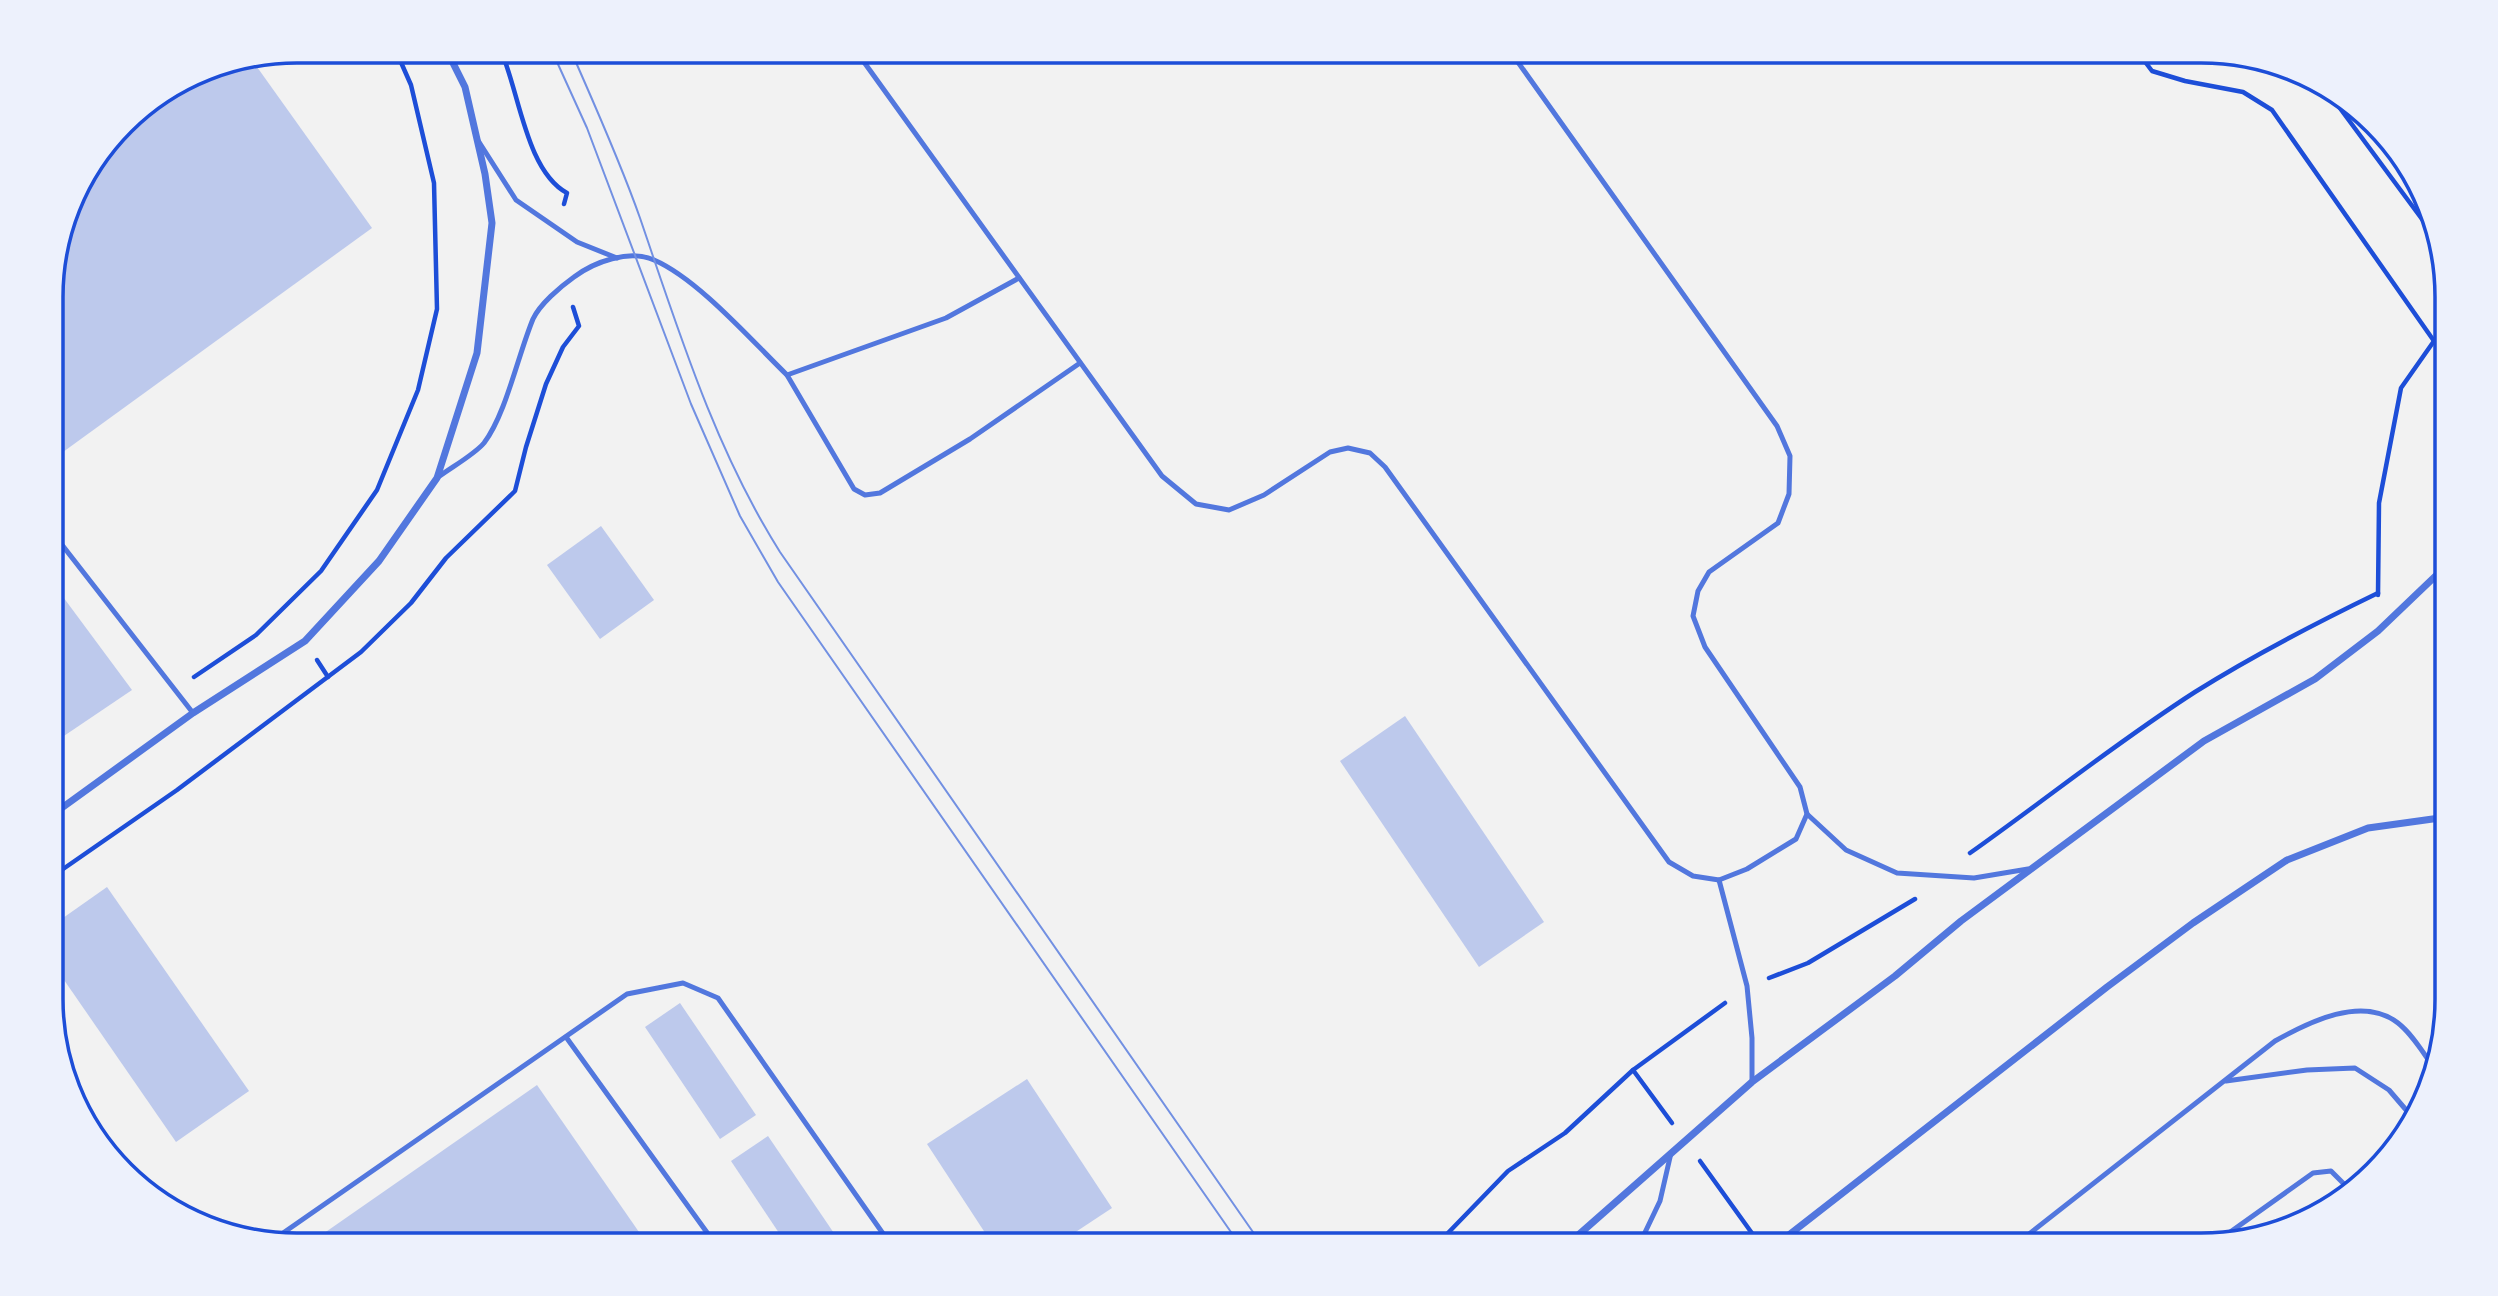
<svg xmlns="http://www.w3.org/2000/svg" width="2498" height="1296" font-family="Ubuntu,sans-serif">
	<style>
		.building { fill: #bdc9ec }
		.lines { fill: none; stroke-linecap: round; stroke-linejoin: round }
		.path { stroke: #1d4ed8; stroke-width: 4.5 }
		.service { stroke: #5277de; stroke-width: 5 }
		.minor { stroke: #5277de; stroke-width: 7 }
		.tram { stroke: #7290e2; stroke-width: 2 }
		.rim { fill: none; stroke: #1d4ed8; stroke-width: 3.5 }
	</style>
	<rect width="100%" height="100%" fill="#f2f2f2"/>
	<!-- building -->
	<g class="building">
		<polygon points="252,60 372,228 52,460 51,280 76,188 134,112 203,69"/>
		<polygon points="601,526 654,600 600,639 547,565"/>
		<polygon points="52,582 132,690 52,744"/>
		<polygon points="1405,716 1544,922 1479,967 1340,761"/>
		<polygon points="107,887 249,1091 176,1142 53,964 53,925"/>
		<polygon points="680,1003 756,1115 720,1139 645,1027"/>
		<polygon points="1027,1079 1112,1208 1056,1245 993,1245 927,1144"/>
		<polygon points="537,1085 648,1245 307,1245"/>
		<polygon points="768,1136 842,1245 787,1245 731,1161"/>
	</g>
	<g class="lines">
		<!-- path -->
		<g class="path">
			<path d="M501,51C519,91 526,171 567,193L564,204"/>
			<polyline points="2137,51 2152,71 2185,81 2243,92 2272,110 2434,341"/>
			<polyline points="2328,92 2433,234"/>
			<polyline points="2378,595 2379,503 2401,388 2434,341 2445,336"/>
			<polyline points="317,660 328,677"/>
			<polyline points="194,677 256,635 321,571 377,490 418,390 437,309 434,183 411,85 396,51"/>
			<path d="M1970,853C2045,800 2117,742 2195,692C2254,655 2316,623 2378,593"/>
			<polyline points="53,876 177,790 361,652 411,603 446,558 515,491 526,447 546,384 563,347 579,326 573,307"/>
			<polyline points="1769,978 1808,963 1915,899"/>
			<polyline points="1633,1070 1672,1123"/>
			<polyline points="1700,1161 1754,1236"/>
			<polyline points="1440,1245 1448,1233 1508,1171 1565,1133 1633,1070 1725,1003"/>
		</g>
		<!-- service -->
		<g class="service">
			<polyline points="856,51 1162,476 1196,504 1229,510 1264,495 1330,452 1348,448 1370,453 1385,467 1669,862 1693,876 1719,880 1747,869 1796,839 1807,814 1800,787 1705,647 1693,616 1698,591 1709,572 1778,523 1789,494 1790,456 1777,426 1510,51"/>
			<polyline points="479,142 516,200 577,242 617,258"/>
			<polyline points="787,375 854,489 865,495 880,493 970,439 1080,363"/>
			<path d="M437,478C450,468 474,455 484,443C506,414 518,355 533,319C540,304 560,287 574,277C594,262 629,249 654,260C698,279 751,340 787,375L946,318L1019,278"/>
			<polyline points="52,532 193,713"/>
			<polyline points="1807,814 1846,850 1897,873 1974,878 2028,869"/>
			<polyline points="1719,880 1747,986 1752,1038 1752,1082"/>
			<polyline points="566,1037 716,1245"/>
			<polyline points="2226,1081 2307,1070 2355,1068 2389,1090 2413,1118"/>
			<polyline points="273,1240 627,994 683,983 718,998 891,1245"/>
			<polyline points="1639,1245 1660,1201 1671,1153"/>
			<path d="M2015,1245L2275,1041C2309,1022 2362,995 2398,1023C2412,1034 2422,1051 2432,1065"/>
			<polyline points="2212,1245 2313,1173 2331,1171 2350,1190"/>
		</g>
		<!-- minor -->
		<g class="minor">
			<polyline points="52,815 193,713 305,641 379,561 437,478 477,353 492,223 485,174 465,87 447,51"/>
			<polyline points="1567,1245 1752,1082 1895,976 1961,921 2204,741 2315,679 2378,631 2446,566"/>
			<polyline points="1776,1245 2107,987 2193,923 2287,860 2368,828 2447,817"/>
		</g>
		<!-- tram -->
		<g class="tram">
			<polyline points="552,51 587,128 691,404 740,516 778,582 1240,1245"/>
			<path d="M571,51C595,106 620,161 640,218C679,332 715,449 780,552L1262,1245"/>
		</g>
	</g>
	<!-- crop -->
	<path d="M0 0H2498V1296H0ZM297 63H2201A234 234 0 0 1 2435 297V999A234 234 0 0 1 2201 1233H297A234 234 0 0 1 63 999V297A234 234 0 0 1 297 63Z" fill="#edf1fc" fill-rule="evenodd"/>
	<path class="rim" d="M297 63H2201A234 234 0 0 1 2435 297V999A234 234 0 0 1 2201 1233H297A234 234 0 0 1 63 999V297A234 234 0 0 1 297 63Z"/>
</svg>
